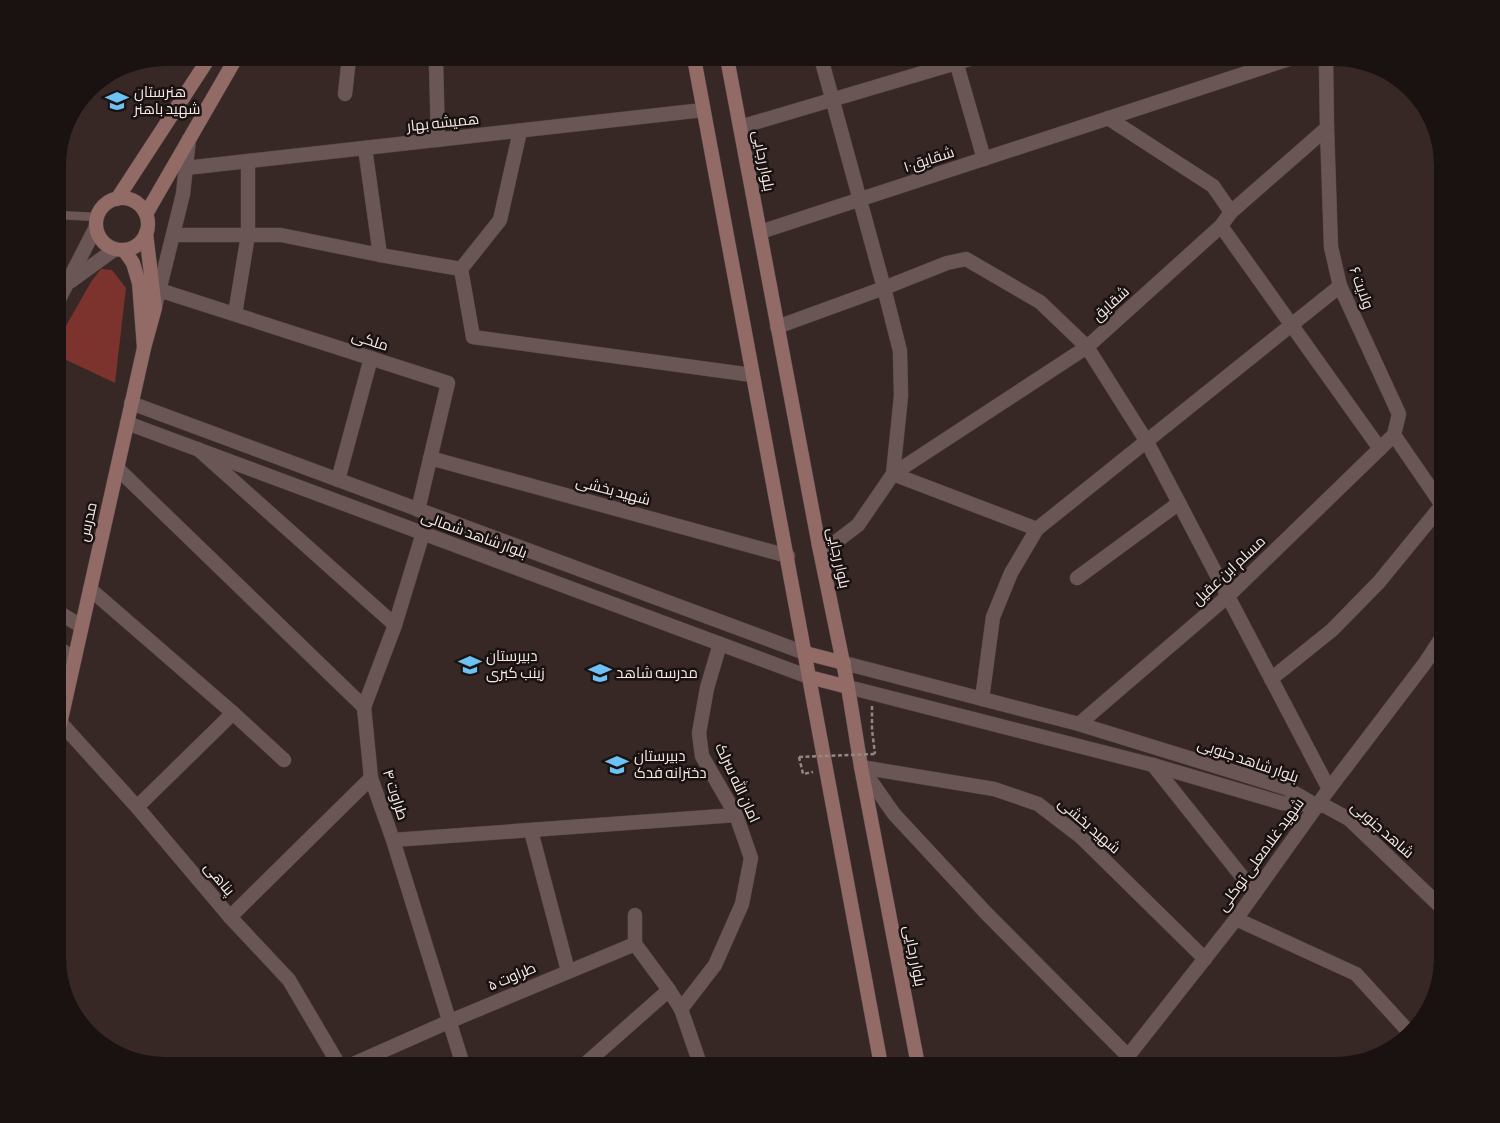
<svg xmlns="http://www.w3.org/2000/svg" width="1500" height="1123" font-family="'Alegreya Sans',Cairo,sans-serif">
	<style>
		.green { fill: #7c332e }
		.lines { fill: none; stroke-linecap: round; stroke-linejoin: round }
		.service-casing { stroke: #514342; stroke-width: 9 }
		.minor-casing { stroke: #514342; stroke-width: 15 }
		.tertiary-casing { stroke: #514342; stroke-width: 15 }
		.secondary-casing { stroke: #514342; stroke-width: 15 }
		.path { stroke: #948684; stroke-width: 2.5; stroke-dasharray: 4 2.5; stroke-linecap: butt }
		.service { stroke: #6a5755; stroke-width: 8 }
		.minor { stroke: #6a5755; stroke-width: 14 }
		.tertiary { stroke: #6a5755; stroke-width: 14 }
		.secondary { stroke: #926b67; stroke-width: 14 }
		.path-bridge { stroke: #948684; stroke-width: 2.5; stroke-dasharray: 4 2.5; stroke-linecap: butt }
		.labels { text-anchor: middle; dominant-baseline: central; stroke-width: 5; stroke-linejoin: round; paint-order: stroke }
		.poi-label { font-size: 15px; fill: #f4e9e7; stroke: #191211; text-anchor: start }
		.street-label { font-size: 15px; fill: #f4e9e7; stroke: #191211 }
	</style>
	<rect width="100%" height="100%" fill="#372725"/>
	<!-- green -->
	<polygon class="green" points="101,269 112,270 126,288 115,383 58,356 58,340 91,282"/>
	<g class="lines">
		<defs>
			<polyline id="service" points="58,215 97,217"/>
			<g id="minor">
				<polyline points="955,58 984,159"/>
				<polyline points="436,62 438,140"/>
				<polyline points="345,94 349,58"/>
				<polyline points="1108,118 1213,186 1231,212"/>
				<polyline points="740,127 973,58"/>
				<polyline points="365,148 380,255"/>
				<polyline points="186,168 703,110"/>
				<polyline points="1221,226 1380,449"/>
				<polyline points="760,232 1292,58"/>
				<polyline points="173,235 281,235 380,255 461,269 500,220 520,131"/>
				<polyline points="461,269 473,337 752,375"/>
				<polyline points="159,290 448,383 418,510"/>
				<polyline points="235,314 248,235 248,161"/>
				<polyline points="777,327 884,288 947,263 966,259 1040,302 1087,347 1147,442 1329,789"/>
				<polyline points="198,449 395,625"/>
				<polyline points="430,458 788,556"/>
				<polyline points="117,468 364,707"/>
				<polyline points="893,474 1087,347 1221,226 1231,212 1327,128"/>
				<polyline points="893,474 1037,529"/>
				<polyline points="338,480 371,358"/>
				<polyline points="423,533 395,625 364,707 371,778 393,840 463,1065"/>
				<polyline points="819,546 833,544 858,525 893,474 901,396 900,351 884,288 821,58"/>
				<polyline points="1077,578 1179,503"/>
				<polyline points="90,589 233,713 284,760"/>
				<polyline points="58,612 81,626"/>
				<polyline points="58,648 74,658"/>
				<polyline points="1271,679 1332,630 1379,582 1442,505 1394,435 1399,414 1340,286 1331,247 1327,128 1326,58"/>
				<polyline points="982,699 993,617 1011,573 1037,529 1340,286"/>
				<polyline points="60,722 137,807 230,917 289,980 339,1065"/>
				<polyline points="1079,724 1228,596 1394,435"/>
				<polyline points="1153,765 1255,893"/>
				<polyline points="861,767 994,789 1038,804 1081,837 1205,959"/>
				<polyline points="861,767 894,814 986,913 1128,1056"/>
				<polyline points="137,807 233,713"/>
				<polyline points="531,831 568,971"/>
				<polyline points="393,840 736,815"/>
				<polyline points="635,915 635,944"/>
				<polyline points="230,917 371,778"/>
				<polyline points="1236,919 1356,974 1409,1032"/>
				<polyline points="681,1009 715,965 742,904 751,858 736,815 702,756 699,733 707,688 720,644"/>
				<polyline points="351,1065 448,1022 635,944 669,990"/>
				<polyline points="584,1065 669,990 681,1009 699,1061 699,1065"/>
			</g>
			<g id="tertiary">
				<polyline points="71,281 115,249"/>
				<polyline points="58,301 96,227"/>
				<polyline points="155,307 183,194 189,139"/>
				<polyline points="131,403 805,653"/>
				<polyline points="127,423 809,677"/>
				<polyline points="844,663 1079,724 1286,788 1312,803"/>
				<polyline points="848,687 1153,765 1282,803 1325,806 1349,819 1442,908"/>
				<polyline points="1121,1065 1236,919 1329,789 1425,663 1442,637"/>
			</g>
			<g id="secondary">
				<polyline points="694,58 881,1065"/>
				<polyline points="727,58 819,546 848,687 861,767 918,1065"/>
				<circle cx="122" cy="224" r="26"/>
				<polyline points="117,199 209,58"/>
				<polyline points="146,214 236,58"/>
				<polyline points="124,250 133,263 139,283 144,348 155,308 146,233"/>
				<polyline points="805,653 844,663"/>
				<polyline points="809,677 848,687"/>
				<polyline points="58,733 144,348"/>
			</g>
		</defs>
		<!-- service casing -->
		<use href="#service" class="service-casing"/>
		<!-- minor casing -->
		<use href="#minor" class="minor-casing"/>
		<!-- tertiary casing -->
		<use href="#tertiary" class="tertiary-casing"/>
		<!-- secondary casing -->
		<use href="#secondary" class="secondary-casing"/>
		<!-- path -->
		<g class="path">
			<polyline points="872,706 872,730 875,754"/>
			<polyline points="799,757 803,774 813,772"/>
		</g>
		<!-- service -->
		<use href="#service" class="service"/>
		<!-- minor -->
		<use href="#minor" class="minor"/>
		<!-- tertiary -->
		<use href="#tertiary" class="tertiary"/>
		<!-- secondary -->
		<use href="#secondary" class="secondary"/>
		<!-- path-bridge -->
		<polyline class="path-bridge" points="799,757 875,754"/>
	</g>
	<!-- icons -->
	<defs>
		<symbol id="university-bare" viewBox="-9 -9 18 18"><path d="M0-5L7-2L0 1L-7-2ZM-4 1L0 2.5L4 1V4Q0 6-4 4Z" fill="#6ec2f3" stroke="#191211" stroke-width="2.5" paint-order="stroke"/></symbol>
		<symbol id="school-bare" viewBox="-9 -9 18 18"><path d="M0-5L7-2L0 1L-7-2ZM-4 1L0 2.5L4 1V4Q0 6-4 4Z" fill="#6ec2f3" stroke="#191211" stroke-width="2.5" paint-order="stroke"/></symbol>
	</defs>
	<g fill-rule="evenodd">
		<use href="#university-bare" x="101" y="85" width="32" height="32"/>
		<use href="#university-bare" x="454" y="649" width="32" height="32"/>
		<use href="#school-bare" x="584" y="657" width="32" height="32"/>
		<use href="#school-bare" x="601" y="749" width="32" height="32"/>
	</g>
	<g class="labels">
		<!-- poi labels -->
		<g class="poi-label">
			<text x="134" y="92">هنرستان<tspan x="134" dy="17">شهید باهنر</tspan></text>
			<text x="486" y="656">دبیرستان<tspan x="486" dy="17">زینب کبری</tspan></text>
			<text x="616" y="673">مدرسه شاهد</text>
			<text x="634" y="756">دبیرستان<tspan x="634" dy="17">دخترانه فدک</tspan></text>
		</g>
		<!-- street labels -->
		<g class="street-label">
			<text transform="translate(443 123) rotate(-6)">همیشه بهار</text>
			<text transform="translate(929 160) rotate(-18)">شقایق۱۰</text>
			<text transform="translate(763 161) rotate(79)">بلوار رجایی</text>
			<text transform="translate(1361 288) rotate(70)">ولایت ۶</text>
			<text transform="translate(1111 304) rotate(-42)">شقایق</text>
			<text transform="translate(370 341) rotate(18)">ملکی</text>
			<text transform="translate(613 491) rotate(15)">شهید بخشی</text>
			<text transform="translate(88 522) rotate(-77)">مدرس</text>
			<text transform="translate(474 535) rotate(20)">بلوار شاهد شمالی</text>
			<text transform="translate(838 558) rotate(78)">بلوار رجایی</text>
			<text transform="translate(1229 571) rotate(-43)">مسلم ابن عقیل</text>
			<text transform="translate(1248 761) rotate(19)">بلوار شاهد جنوبی</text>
			<text transform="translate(737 783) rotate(65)">امان الله سرلک</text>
			<text transform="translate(395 795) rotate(72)">طراوت ۴</text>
			<text transform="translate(1089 826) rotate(41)">شهید بخشی</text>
			<text transform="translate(1382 830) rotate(41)">شاهد جنوبی</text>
			<text transform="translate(1261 855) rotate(-54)">شهید غلامعلی توکلی</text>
			<text transform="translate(219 879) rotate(50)">پناهی</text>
			<text transform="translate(914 956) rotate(79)">بلوار رجایی</text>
			<text transform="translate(512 977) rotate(-23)">طراوت ۵</text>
		</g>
	</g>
	<!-- crop -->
	<path d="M0 0H1500V1123H0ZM165 66H1335A99 99 0 0 1 1434 165V958A99 99 0 0 1 1335 1057H165A99 99 0 0 1 66 958V165A99 99 0 0 1 165 66Z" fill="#191211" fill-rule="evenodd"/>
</svg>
